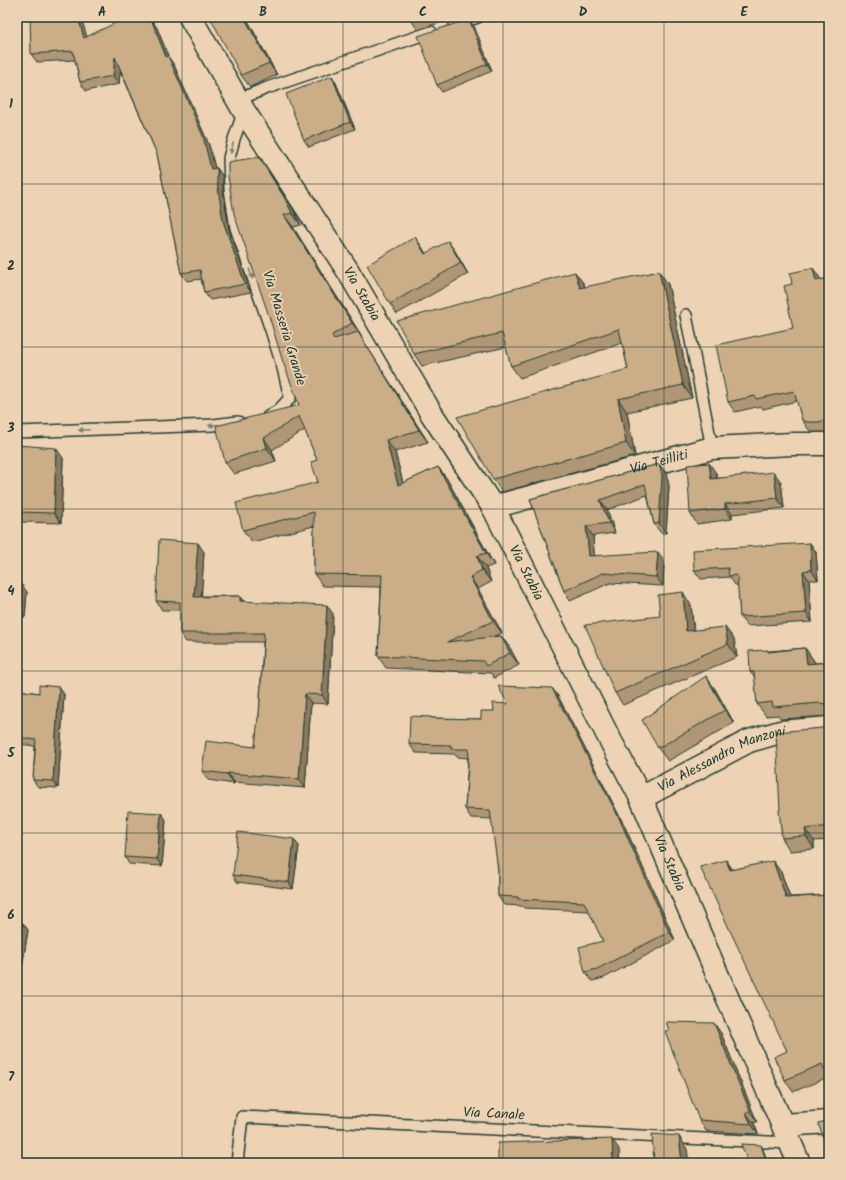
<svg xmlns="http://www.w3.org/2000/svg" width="846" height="1180" font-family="Kalam,sans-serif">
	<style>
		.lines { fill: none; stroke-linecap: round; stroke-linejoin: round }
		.service-casing { stroke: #1f3d34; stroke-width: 14 }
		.minor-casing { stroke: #1f3d34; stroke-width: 25 }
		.secondary-casing { stroke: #1f3d34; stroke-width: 25 }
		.service { stroke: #edd3b4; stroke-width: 11 }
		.minor { stroke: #edd3b4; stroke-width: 22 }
		.secondary { stroke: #edd3b4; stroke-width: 22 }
		.wall { fill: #af9675; stroke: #1f3d34 }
		.shaded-wall { fill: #8e7a5f; stroke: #1f3d34 }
		.building { fill: #cbae88; stroke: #1f3d34 }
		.oneway { fill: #7c806e }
		.grid { fill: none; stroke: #1f3d34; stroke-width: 1; stroke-opacity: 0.55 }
		.labels { text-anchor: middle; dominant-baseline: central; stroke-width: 3.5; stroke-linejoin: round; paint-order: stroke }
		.street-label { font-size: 14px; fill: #1f3d34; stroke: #edd3b4 }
		.neatline { fill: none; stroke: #1f3d34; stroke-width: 1.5 }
		.grid-label { font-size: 13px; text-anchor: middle; font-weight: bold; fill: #1f3d34 }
	</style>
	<rect width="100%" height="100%" fill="#edd3b4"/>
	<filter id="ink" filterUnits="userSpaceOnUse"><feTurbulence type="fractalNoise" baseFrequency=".025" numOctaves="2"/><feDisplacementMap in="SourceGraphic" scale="8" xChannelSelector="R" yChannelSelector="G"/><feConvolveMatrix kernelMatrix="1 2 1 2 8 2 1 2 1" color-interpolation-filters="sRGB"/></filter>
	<g filter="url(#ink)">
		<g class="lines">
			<defs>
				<g id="service">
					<polyline points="455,24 478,17"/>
					<polyline points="237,100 267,88 431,32"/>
					<polyline points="244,111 234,139 229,158 230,189 236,228 271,330 283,368 290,398 279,410 268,417"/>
					<polyline points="686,315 712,448"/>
					<polyline points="17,432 213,425 238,422"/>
					<polyline points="237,1163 242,1117 790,1143"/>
				</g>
				<g id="minor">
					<path id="s1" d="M493,507L712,448L792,444H829"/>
					<path id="s2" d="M641,798L749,741L780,732L829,728"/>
					<polyline points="783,1125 829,1122"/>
				</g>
				<g id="secondary">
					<path id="s3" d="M190,17L244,111L348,271L431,413L493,507L607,734L641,798L799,1163"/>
				</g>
			</defs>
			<!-- service casing -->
			<use href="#service" class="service-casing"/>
			<!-- minor casing -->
			<use href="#minor" class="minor-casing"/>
			<!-- secondary casing -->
			<use href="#secondary" class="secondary-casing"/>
			<!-- service -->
			<use href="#service" class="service"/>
			<!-- minor -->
			<use href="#minor" class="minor"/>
			<!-- secondary -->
			<use href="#secondary" class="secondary"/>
		</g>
		<!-- wall -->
		<g class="wall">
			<polygon points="246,17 277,75 250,87 241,75"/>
			<polygon points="410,17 456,17 418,30 411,20"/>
			<polygon points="151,19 157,28 169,58 174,65 209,145 215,168 217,168 223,177 223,190 229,229 251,292 210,300 204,292 201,279 187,281 181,273 157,154 120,70 119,84 86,91 80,82 75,60 37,62 31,54 87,37"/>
			<polygon points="474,26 492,71 442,92 437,85"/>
			<polygon points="332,76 336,83 355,129 309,147 304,140"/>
			<polygon points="259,157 293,209 301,225 293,227 361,335 360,335 366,345 428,442 395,452 403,483 438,467 447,479 494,565 486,568 491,582 478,589 502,633 494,636 501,636 510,648 519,665 494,678 491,673 386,668 378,656 381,587 323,586 314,574 314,526 252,542 243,530 318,482 317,460 305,430 272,450 276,461 234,474 225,462 299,405"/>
			<polygon points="422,247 425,254 455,251 468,274 397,314 390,304"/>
			<polygon points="820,278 820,280 829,278 829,431 826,432 814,432 809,430 802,420 797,401 763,409 761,406 735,412 728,402 793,328"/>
			<polygon points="584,284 585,287 668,284 692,398 627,412 635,456 502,492 493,479 628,369 622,343 520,378 511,366 506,347 422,366 414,354"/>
			<polygon points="17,445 63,458 61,523 21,522 17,517"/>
			<polygon points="659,464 666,473 669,486 666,533 661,533 654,524 647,495 607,510 615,533 593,536 594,556 664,561 663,586 610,583 570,601 564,591 530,499"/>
			<polygon points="716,473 717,478 781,482 784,508 732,514 732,519 697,524 690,513"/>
			<polygon points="810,543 816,552 818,580 809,580 812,622 747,626 740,617 738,585 735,585 730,577 701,579 694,570"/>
			<polygon points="204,552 201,596 240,596 243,601 333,614 328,704 311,703 305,788 234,782 234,784 208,780 202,771 255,747 259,717 263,642 186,642 180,633 180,610 162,610 156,601"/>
			<polygon points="17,585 27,592 25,617 17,617"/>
			<polygon points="691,605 694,631 734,639 737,657 623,705 615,693 660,616"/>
			<polygon points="805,648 814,661 814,663 829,662 829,716 781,719 778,715 766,716 757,704 755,678 750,672 769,651"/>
			<polygon points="715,689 734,723 668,761 658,748"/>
			<polygon points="17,690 39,693 64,694 58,788 38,787 33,780 35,746 17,744"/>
			<polygon points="558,696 625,827 675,940 604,978 592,981 585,972 603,941 589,911 524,908 522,906 504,905 498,896 498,870 492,819 471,818 465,809 468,758 457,757 454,754 416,753 409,744 432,718 481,719 494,711 508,704"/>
			<polygon points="829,724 829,840 814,841 814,849 790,851 782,838 780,810 822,728 828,725"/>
			<polygon points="161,813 166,820 162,866 129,864 125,857"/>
			<polygon points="299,846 293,889 237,882 233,875"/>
			<polygon points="726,860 733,870 781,872 790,897 829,895 829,1078 828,1077 793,1092 785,1080 787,1051"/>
			<polygon points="17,922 28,930 22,968 17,968"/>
			<polygon points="721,1033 757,1122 754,1123 758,1134 706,1131 699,1120"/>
		</g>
		<!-- shaded-wall -->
		<g class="shaded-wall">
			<polygon points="78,17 81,17 90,47 84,38"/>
			<polygon points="244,17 246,17 277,75 269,63"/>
			<polygon points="151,19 157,28 169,58 174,65 209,145 217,176 217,168 223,177 223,190 229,229 251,292 245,284 223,221 211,169"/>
			<polygon points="469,19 474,26 492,71 487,64"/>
			<polygon points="115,57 121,66 119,84 113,76"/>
			<polygon points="332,76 336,83 355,129 350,122"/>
			<polygon points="259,157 293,209 301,225 292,213"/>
			<polygon points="284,215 293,227 361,335 352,323"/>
			<polygon points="415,237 422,247 432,264 425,254"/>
			<polygon points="448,241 455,251 468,274 461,263"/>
			<polygon points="813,268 820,278 823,291 816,281"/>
			<polygon points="659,271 668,284 692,398 683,385"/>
			<polygon points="575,272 584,284 588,301 580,288"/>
			<polygon points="358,332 366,345 428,442 419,430"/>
			<polygon points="618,399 627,412 635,456 626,443"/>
			<polygon points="264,438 272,450 276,461 267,448"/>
			<polygon points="386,440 395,452 407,498 398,485"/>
			<polygon points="56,448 63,458 61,523 54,513"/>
			<polygon points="709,463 716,473 718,489 711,479"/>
			<polygon points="659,464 666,473 669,486 666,533 659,523"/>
			<polygon points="438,467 447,479 494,565 486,553"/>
			<polygon points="774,472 781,482 784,508 777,498"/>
			<polygon points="600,500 607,510 615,533 609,523"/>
			<polygon points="725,504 732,514 732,519 725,509"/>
			<polygon points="586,526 593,536 595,565 589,556"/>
			<polygon points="198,543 204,552 201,606 194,597"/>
			<polygon points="810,543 816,552 818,580 811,570"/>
			<polygon points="658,552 664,561 663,586 656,577"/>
			<polygon points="477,556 486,568 491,582 482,570"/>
			<polygon points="803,571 809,580 812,622 806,613"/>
			<polygon points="470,577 478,589 502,633 493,621"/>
			<polygon points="22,585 27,592 25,617 20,610"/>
			<polygon points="683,592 691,605 695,644 686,631"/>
			<polygon points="240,596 246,605 240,601"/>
			<polygon points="327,605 333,614 328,704 322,695"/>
			<polygon points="725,627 734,639 737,657 728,644"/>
			<polygon points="501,636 510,648 519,665 510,653"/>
			<polygon points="805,648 814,661 816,676 807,664"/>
			<polygon points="706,676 715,689 734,723 725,710"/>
			<polygon points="59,687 64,694 58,788 53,781"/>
			<polygon points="552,688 558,696 625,827 675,940 669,932"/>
			<polygon points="305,694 311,703 305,788 299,779"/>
			<polygon points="228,773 234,782 234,784 227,774"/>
			<polygon points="161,813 166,820 162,866 157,859"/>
			<polygon points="805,829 814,841 814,849 806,836"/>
			<polygon points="294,839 299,846 293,889 289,882"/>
			<polygon points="726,860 734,872 730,870"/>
			<polygon points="773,861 781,872 794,909 786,898"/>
			<polygon points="23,923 28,930 22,968 17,961"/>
			<polygon points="714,1023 721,1033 757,1122 750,1111"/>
			<polygon points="746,1113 754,1123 758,1134 751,1124"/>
			<polygon points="679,1136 687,1149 689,1163 682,1163"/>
			<polygon points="612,1139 619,1149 620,1163 613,1163"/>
			<polygon points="761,1145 763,1149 768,1163 767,1163"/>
		</g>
		<!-- building -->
		<g class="building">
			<polygon points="30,17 78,17 84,38 128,17 151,19 166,57 168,56 203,136 211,169 217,168 217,181 223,221 245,284 204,292 200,270 181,273 157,154 115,57 113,76 80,82 73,51 31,54"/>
			<polygon points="210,17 244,17 269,63 241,75"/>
			<polygon points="410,17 419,17 411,20"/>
			<polygon points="469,19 487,64 437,85 418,36"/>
			<polygon points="332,76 350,122 304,140 286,94"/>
			<polygon points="259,157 284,197 292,213 284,215 352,323 332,335 334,339 358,332 419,430 386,440 398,485 438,467 486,553 477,556 482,570 470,577 493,621 447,642 501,636 510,653 486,666 483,661 378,656 382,575 314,574 314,512 243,530 236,503 318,482 311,462 317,460 299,416 264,438 267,448 225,462 216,426 299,405 282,359 269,316 234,214 228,176 228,162"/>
			<polygon points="415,237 425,254 448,241 461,263 390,304 367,265"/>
			<polygon points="813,268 816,281 829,278 829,419 819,422 807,422 802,420 794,391 756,399 755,396 728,402 716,345 793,328 784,286 792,284 790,273"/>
			<polygon points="659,271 683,385 618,399 626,443 493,479 457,417 628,369 619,329 511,366 502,333 414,354 397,321 575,272 580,288"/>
			<polygon points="17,445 56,448 54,513 17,512"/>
			<polygon points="709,463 711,479 774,472 777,498 725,504 725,509 690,513 687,465"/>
			<polygon points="659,464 662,476 659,523 654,524 645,484 600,500 609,523 586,526 589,556 658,552 656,577 603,573 564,591 530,499"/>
			<polygon points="159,540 198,543 194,597 240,596 240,601 327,605 322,695 305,694 299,779 228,773 227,774 202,771 206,741 255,747 258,717 259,717 264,633 180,633 180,602 156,601"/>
			<polygon points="810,543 811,570 803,571 806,613 740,617 737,575 729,576 728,568 694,570 693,550"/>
			<polygon points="17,585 22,585 20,610 17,610"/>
			<polygon points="683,592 686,631 725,627 728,644 615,693 585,625 660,616 658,595"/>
			<polygon points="805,648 807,664 829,662 829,707 826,704 820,703 773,707 772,702 757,704 754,672 750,672 749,651 768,650 768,652"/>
			<polygon points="706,676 725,710 658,748 642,720"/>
			<polygon points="39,685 59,687 53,781 33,780 36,740 17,737 17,690 39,693"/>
			<polygon points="498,686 552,688 619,818 669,932 597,969 585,972 579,947 603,941 584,902 518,899 518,897 498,896 498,870 490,810 465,809 469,749 451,749 451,745 409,744 410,716 431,717 431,718 481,719 481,711 494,711 493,703 508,704"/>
			<polygon points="829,724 829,826 805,829 806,836 782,838 779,810 780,810 776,732 822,728 828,725"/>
			<polygon points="128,811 161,813 157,859 125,857"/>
			<polygon points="238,832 294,839 289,882 233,875"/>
			<polygon points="726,860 730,870 773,861 786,898 829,895 829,1075 827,1075 822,1064 785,1080 774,1057 787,1051 700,867"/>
			<polygon points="17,922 23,923 17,961"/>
			<polygon points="666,1022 714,1023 750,1111 746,1113 751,1124 699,1120 665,1031 669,1030"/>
			<polygon points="829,1119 829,1153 818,1123 827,1121"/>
			<polygon points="652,1134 679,1136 682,1163 654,1163"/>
			<polygon points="612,1139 613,1163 498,1163 498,1143"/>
			<polygon points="741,1144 761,1145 767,1163 748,1163"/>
		</g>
		<!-- one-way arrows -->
		<defs><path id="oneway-solid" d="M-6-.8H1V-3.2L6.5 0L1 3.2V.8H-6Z"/></defs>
		<g class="oneway">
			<use href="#oneway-solid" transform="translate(232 148) rotate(104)"/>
			<use href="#oneway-solid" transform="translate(251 274) rotate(70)"/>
			<use href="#oneway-solid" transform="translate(214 425) rotate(175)"/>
			<use href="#oneway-solid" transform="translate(84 430) rotate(178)"/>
		</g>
	</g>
	<!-- grid -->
	<path class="grid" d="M182,17V1163M343,17V1163M503,17V1163M664,17V1163M17,184H829M17,347H829M17,509H829M17,671H829M17,833H829M17,996H829"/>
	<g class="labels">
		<!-- street labels -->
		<g class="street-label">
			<text stroke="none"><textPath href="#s3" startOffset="326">Via Stabia</textPath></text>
			<text transform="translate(284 328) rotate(73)">Via Masseria Grande</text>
			<text stroke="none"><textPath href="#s1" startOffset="172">Via Teilliti</textPath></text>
			<text stroke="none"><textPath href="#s3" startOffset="650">Via Stabia</textPath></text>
			<text stroke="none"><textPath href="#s2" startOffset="90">Via Alessandro Manzoni</textPath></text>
			<text stroke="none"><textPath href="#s3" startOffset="974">Via Stabia</textPath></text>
			<text transform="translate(494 1114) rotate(3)">Via Canale</text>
		</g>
	</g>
	<!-- margin -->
	<rect width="846" height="1180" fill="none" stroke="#edd3b4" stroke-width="44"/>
	<rect x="22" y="22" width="802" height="1136" class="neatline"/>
	<g class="grid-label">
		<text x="102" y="16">A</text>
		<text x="263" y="16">B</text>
		<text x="423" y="16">C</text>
		<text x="583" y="16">D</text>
		<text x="744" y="16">E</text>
		<text x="11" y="108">1</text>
		<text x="11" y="270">2</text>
		<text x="11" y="432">3</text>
		<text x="11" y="595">4</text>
		<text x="11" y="757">5</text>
		<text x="11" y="919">6</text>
		<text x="11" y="1081">7</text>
	</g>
</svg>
